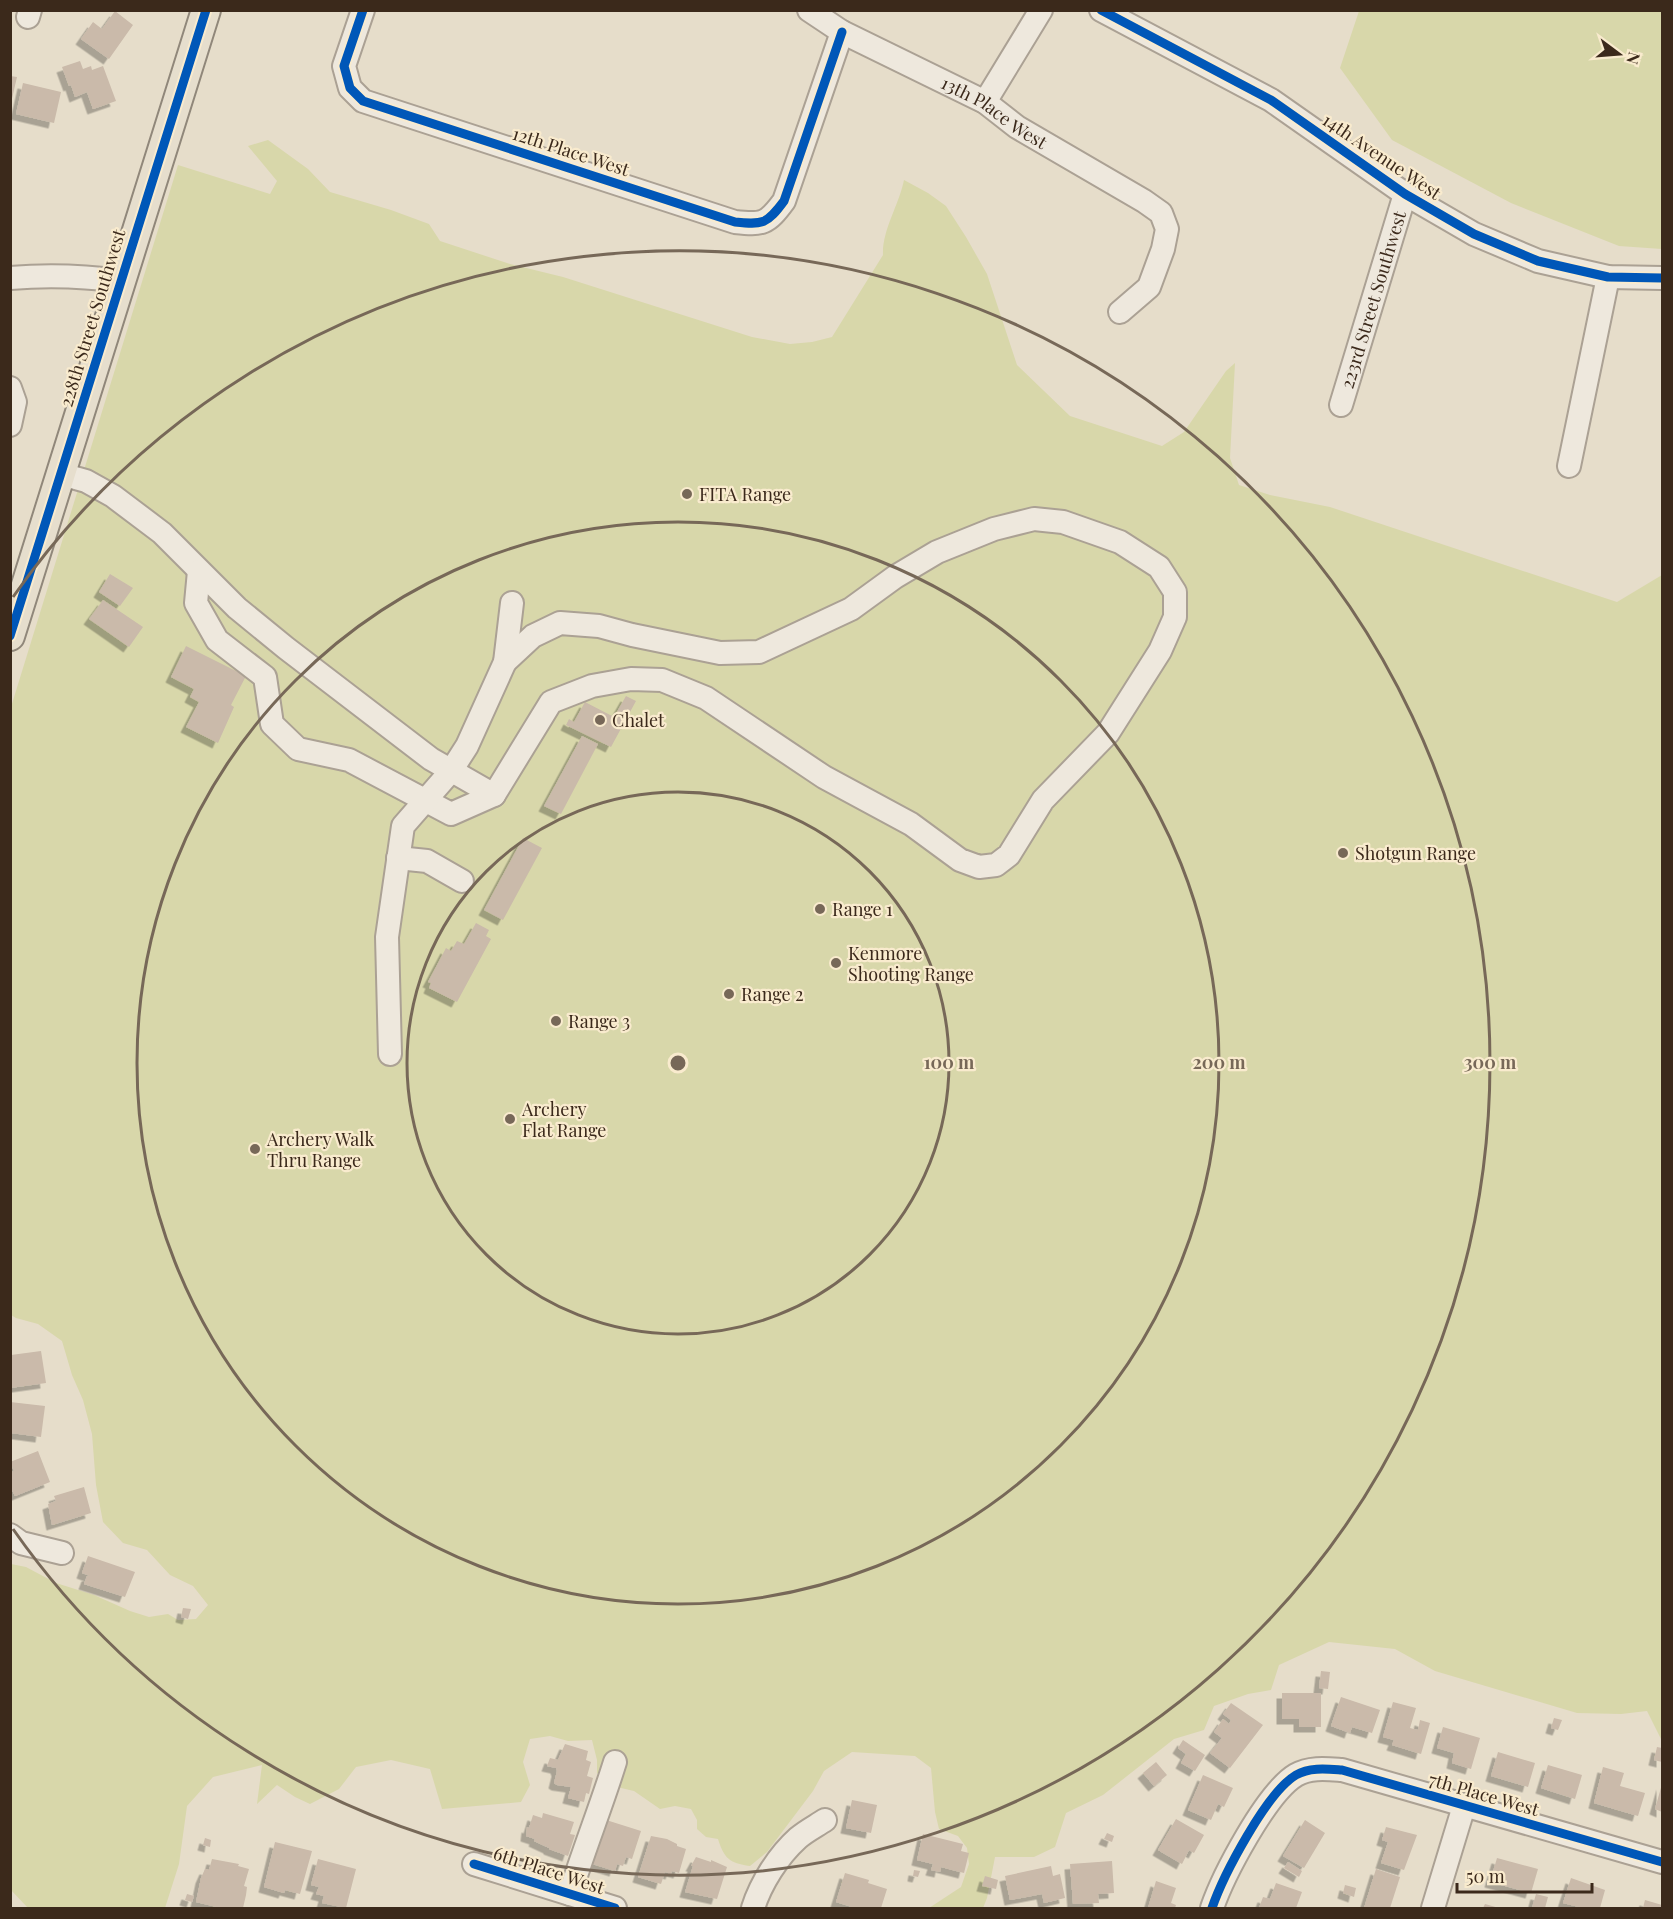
<svg xmlns="http://www.w3.org/2000/svg" width="1673" height="1919" font-family="'Playfair Display',serif">
	<style>
		.green { fill: #d8d7aa }
		.building { fill: #cabaaa; filter: url(#shadow) }
		.lines { fill: none; stroke-linecap: round; stroke-linejoin: round }
		.minor-casing { stroke: #aba194; stroke-width: 26 }
		.major-casing { stroke: #90877a; stroke-width: 32 }
		.minor { stroke: #eee8dd; stroke-width: 22 }
		.major { stroke: #e6decd; stroke-width: 28 }
		.cycleway-casing { stroke: #f9ebce; stroke-width: 13 }
		.cycleway { stroke: #0057b8; stroke-width: 9 }
		.ring { fill: none; stroke: #776858; stroke-width: 3 }
		.poi-dot { fill: #776858; stroke: #f9ebce; stroke-width: 2 }
		.labels { text-anchor: middle; dominant-baseline: central; stroke-width: 4.5; stroke-linejoin: round; paint-order: stroke }
		.street-label { font-size: 18px; fill: #3b291b; stroke: #f9ebce }
		.poi-label { font-size: 18px; fill: #3b291b; stroke: #f9ebce; text-anchor: start }
		.centre { fill: #776858; stroke: #f9ebce; stroke-width: 3 }
		.ring-label { font-size: 18px; text-anchor: middle; font-weight: bold; fill: #776858; stroke: #f9ebce; stroke-width: 4.5; stroke-linejoin: round; paint-order: stroke }
	</style>
	<defs>
		<filter id="shadow"><feDropShadow dx="-5.5" dy="5.5" stdDeviation="0" flood-color="#0004"/></filter>
	</defs>
	<rect width="100%" height="100%" fill="#e6ddca"/>
	<!-- green -->
	<g class="green">
		<polygon points="1359,11 1662,11 1662,249 1619,246 1511,203 1392,140 1340,68"/>
		<path d="M268,140L308,169L330,192L391,210L429,224L440,241L510,264L563,277L752,337L790,344L812,342L832,337L883,255C882,230 899,205 904,180L928,193L946,206L966,237L987,274L1017,365L1070,416L1162,446L1184,432L1226,371L1235,363L1230,458L1239,485L1270,495L1330,507L1617,602L1662,575V1741L1647,1711L1621,1714L1577,1713L1435,1671L1395,1649L1329,1642L1279,1665L1271,1690L1248,1694L1214,1706L1204,1730L1174,1739L1103,1795L1066,1813L1055,1847L1034,1857H995L987,1898L983,1908H929L961,1887L969,1864L967,1848L958,1836L939,1829L935,1812L931,1768L915,1756L852,1752L824,1771L813,1791L767,1852L750,1866C729,1863 724,1858 718,1839L706,1837L697,1829V1820L691,1809L675,1806L660,1809L634,1791L621,1788L597,1773V1760L592,1740L568,1741L550,1736L530,1739L523,1762L530,1785L521,1802L442,1809L430,1769L391,1760L356,1767L339,1789L310,1804L295,1797L277,1785L257,1804L262,1765L213,1777L187,1806L179,1864L165,1908H28L11,1890V1564L26,1567L56,1583L94,1595L130,1611L149,1617L168,1614L178,1620L196,1619L208,1605L193,1586L170,1575L147,1550L123,1543L103,1522L96,1485L92,1434L83,1400L72,1375L62,1341L38,1324L16,1318L11,1315V707L178,165L270,194L277,181L248,146Z"/>
	</g>
	<!-- building -->
	<g class="building">
		<polygon points="115,11 133,25 109,59 81,39 93,22 102,29"/>
		<polygon points="80,61 83,69 91,66 92,70 103,66 116,101 93,109 87,92 75,97 71,85 69,86 62,67"/>
		<polygon points="10,76 17,77 11,103 10,103"/>
		<polygon points="23,83 61,92 54,123 16,114"/>
		<polygon points="110,574 133,588 120,606 99,592"/>
		<polygon points="103,600 143,627 129,647 89,619"/>
		<polygon points="186,646 246,676 231,705 234,707 218,743 186,727 199,702 190,697 194,689 171,677"/>
		<polygon points="626,696 636,701 611,747 566,725 569,719 574,722 585,702 614,717"/>
		<polygon points="582,736 598,744 561,814 544,806"/>
		<polygon points="523,838 542,848 503,920 484,910"/>
		<polygon points="476,923 489,930 486,936 491,939 457,1002 429,988 431,983 428,982 446,948 451,951 457,941 464,944"/>
		<polygon points="41,1351 46,1383 10,1388 11,1355"/>
		<polygon points="10,1402 45,1406 41,1437 11,1433"/>
		<polygon points="38,1451 50,1482 15,1496 10,1486 10,1473 14,1471 10,1462"/>
		<polygon points="84,1487 91,1513 52,1525 48,1504 56,1501 54,1496"/>
		<polygon points="88,1556 135,1572 125,1597 84,1584 87,1576 90,1576 82,1573"/>
		<polygon points="183,1608 191,1609 188,1619 181,1617"/>
		<polygon points="1321,1671 1330,1672 1328,1689 1319,1688"/>
		<polygon points="1282,1693 1321,1693 1321,1727 1299,1727 1299,1719 1282,1719"/>
		<polygon points="1341,1697 1380,1710 1372,1733 1352,1727 1350,1733 1331,1726"/>
		<polygon points="1393,1702 1416,1708 1410,1728 1418,1730 1420,1720 1430,1723 1421,1754 1392,1745 1394,1740 1383,1737"/>
		<polygon points="1231,1703 1263,1725 1230,1768 1210,1753 1222,1738 1214,1732 1223,1719 1229,1724 1231,1720 1223,1714"/>
		<polygon points="1554,1718 1562,1720 1558,1730 1551,1728"/>
		<polygon points="1443,1727 1480,1738 1471,1769 1452,1763 1454,1753 1437,1748"/>
		<polygon points="1183,1740 1205,1755 1195,1771 1181,1763 1186,1754 1178,1748"/>
		<polygon points="565,1744 588,1751 586,1760 591,1762 587,1776 593,1778 589,1794 586,1793 584,1802 568,1798 571,1787 557,1785 554,1783 557,1771 556,1768 547,1766 550,1758 558,1760"/>
		<polygon points="1657,1747 1662,1748 1662,1762 1654,1760"/>
		<polygon points="1498,1752 1535,1763 1528,1787 1491,1776"/>
		<polygon points="1156,1762 1167,1775 1154,1786 1143,1773"/>
		<polygon points="1548,1765 1582,1775 1575,1799 1541,1788"/>
		<polygon points="1603,1767 1624,1773 1620,1786 1645,1793 1638,1816 1594,1803"/>
		<polygon points="1203,1775 1233,1788 1224,1807 1218,1804 1211,1820 1188,1810"/>
		<polygon points="1662,1784 1662,1812 1655,1809"/>
		<polygon points="852,1800 877,1805 871,1833 846,1828"/>
		<polygon points="543,1813 574,1822 570,1834 575,1835 568,1856 549,1849 549,1848 534,1841 535,1839 526,1836 527,1827 529,1828 533,1815 542,1818"/>
		<polygon points="603,1819 641,1831 632,1859 626,1857 623,1866 617,1864 615,1871 589,1863"/>
		<polygon points="1176,1819 1204,1835 1194,1853 1189,1850 1182,1864 1158,1850"/>
		<polygon points="1305,1820 1325,1833 1304,1868 1283,1856"/>
		<polygon points="1386,1827 1417,1835 1404,1870 1381,1863 1388,1842 1382,1840"/>
		<polygon points="1107,1833 1114,1836 1112,1842 1104,1839"/>
		<polygon points="923,1834 963,1844 961,1851 969,1853 964,1873 941,1867 940,1872 931,1870 933,1864 917,1860"/>
		<polygon points="651,1836 667,1839 677,1844 677,1846 686,1849 679,1873 672,1871 671,1874 665,1872 661,1884 638,1877"/>
		<polygon points="205,1838 211,1840 210,1847 203,1845"/>
		<polygon points="275,1842 312,1851 300,1894 285,1890 284,1893 264,1887"/>
		<polygon points="696,1857 711,1862 711,1860 727,1867 717,1899 685,1892 693,1866 691,1866"/>
		<polygon points="1497,1858 1538,1869 1531,1893 1490,1882"/>
		<polygon points="212,1859 239,1864 238,1866 249,1869 244,1886 247,1887 246,1895 243,1908 221,1908 196,1902 201,1878 205,1869 209,1870"/>
		<polygon points="318,1859 356,1869 346,1908 322,1903 324,1896 316,1894 319,1887 311,1885"/>
		<polygon points="1112,1861 1114,1893 1098,1894 1099,1903 1073,1904 1070,1864"/>
		<polygon points="1288,1862 1302,1871 1299,1877 1284,1868"/>
		<polygon points="1051,1866 1053,1876 1060,1874 1065,1898 1044,1903 1042,1894 1010,1900 1005,1876"/>
		<polygon points="1376,1869 1400,1877 1390,1908 1364,1908"/>
		<polygon points="914,1870 920,1871 918,1877 913,1876"/>
		<polygon points="845,1873 869,1880 868,1883 887,1889 881,1908 852,1908 852,1907 836,1902"/>
		<polygon points="985,1876 998,1880 996,1889 982,1886"/>
		<polygon points="1571,1878 1605,1890 1600,1908 1583,1908 1563,1903"/>
		<polygon points="1156,1881 1176,1888 1171,1903 1176,1905 1175,1908 1148,1908"/>
		<polygon points="1276,1883 1302,1892 1296,1908 1259,1908 1263,1897 1270,1899"/>
		<polygon points="1345,1885 1356,1888 1354,1897 1343,1893"/>
		<polygon points="187,1894 194,1896 192,1902 185,1900"/>
		<polygon points="1536,1894 1548,1897 1545,1908 1532,1908"/>
		<polygon points="1645,1900 1662,1905 1662,1908 1643,1908"/>
		<polygon points="1485,1904 1499,1908 1483,1908"/>
	</g>
	<g class="lines">
		<defs>
			<g id="minor">
				<path d="M363,10L344,66L350,88L363,101L735,222C763,225 767,224 784,201L842,32"/>
				<path id="s1" d="M809,10L842,32L985,102L1017,127L1144,201L1161,213L1167,229L1163,249L1149,287L1120,312"/>
				<polyline points="1101,10 1271,100 1405,194 1474,234 1538,261 1608,277 1662,278"/>
				<polyline points="28,17 30,10"/>
				<polyline points="985,102 1041,10"/>
				<path d="M10,278C48,275 83,276 120,281"/>
				<polyline points="10,388 15,402 10,425"/>
				<path id="s2" d="M1341,405L1405,194"/>
				<polyline points="1569,466 1608,277"/>
				<polyline points="61,474 86,481 113,496 162,533 237,608 286,648 431,759 494,795"/>
				<polyline points="199,571 196,603 217,640 265,677 272,724 298,749 349,760 451,814 494,795 551,702 592,686 631,679 662,680 706,698 824,777 911,824 960,860 979,867 996,865 1009,855 1043,800 1108,733 1160,651 1175,617 1175,592 1159,567 1120,542 1063,522 1034,519 994,529 937,552 895,577 851,609 759,652 720,653 632,635 599,626 560,623 533,636 505,662"/>
				<polyline points="398,858 427,861 462,881"/>
				<polyline points="390,1054 387,937 403,826 451,771 467,746 505,662 512,603"/>
				<polyline points="10,1535 21,1543 62,1553"/>
				<polyline points="474,1864 615,1908"/>
				<path d="M570,1894C584,1849 601,1807 615,1762"/>
				<path d="M753,1908C761,1883 778,1856 798,1838C806,1831 816,1826 825,1820"/>
				<path d="M1212,1908C1223,1876 1266,1793 1296,1775C1310,1767 1327,1769 1342,1770L1662,1862"/>
				<polyline points="1433,1908 1464,1806"/>
			</g>
			<polyline id="major" points="10,636 206,10"/>
		</defs>
		<!-- minor casing -->
		<use href="#minor" class="minor-casing"/>
		<!-- major casing -->
		<use href="#major" class="major-casing"/>
		<!-- minor -->
		<use href="#minor" class="minor"/>
		<!-- major -->
		<use href="#major" class="major"/>
		<defs>
			<g id="cycleway">
				<path d="M363,10L344,66L350,88L363,101L735,222C763,225 767,224 784,201L842,32"/>
				<polyline points="1101,10 1271,100 1405,194 1474,234 1538,261 1608,277 1662,278"/>
				<polyline points="10,636 206,10"/>
				<polyline points="474,1864 615,1908"/>
				<path d="M1212,1908C1223,1876 1266,1793 1296,1775C1310,1767 1327,1769 1342,1770L1662,1862"/>
			</g>
		</defs>
		<!-- cycleway casing -->
		<use href="#cycleway" class="cycleway-casing"/>
		<!-- cycleway -->
		<use href="#cycleway" class="cycleway"/>
	</g>
	<!-- distance rings -->
	<g class="ring">
		<circle cx="678" cy="1063" r="271"/>
		<circle cx="678" cy="1063" r="541"/>
		<path d="M13 597A812 812 0 1 1 13 1529"/>
	</g>
	<!-- markers -->
	<g class="poi-dot">
		<circle cx="687" cy="494" r="6"/>
		<circle cx="600" cy="720" r="6"/>
		<circle cx="1343" cy="853" r="6"/>
		<circle cx="820" cy="909" r="6"/>
		<circle cx="836" cy="963" r="6"/>
		<circle cx="729" cy="994" r="6"/>
		<circle cx="556" cy="1021" r="6"/>
		<circle cx="510" cy="1119" r="6"/>
		<circle cx="255" cy="1149" r="6"/>
	</g>
	<g class="labels">
		<!-- street labels -->
		<g class="street-label">
			<text stroke="none"><textPath href="#s1" startOffset="212">13th Place West</textPath></text>
			<text transform="translate(571 151) rotate(18)">12th Place West</text>
			<text transform="translate(1382 156) rotate(34)">14th Avenue West</text>
			<text stroke="none"><textPath href="#s2" startOffset="110">223rd Street Southwest</textPath></text>
			<text transform="translate(92 318) rotate(-73)">228th Street Southwest</text>
			<text transform="translate(1484 1794) rotate(16)">7th Place West</text>
			<text transform="translate(549 1870) rotate(18)">6th Place West</text>
		</g>
		<!-- poi labels -->
		<g class="poi-label">
			<text x="699" y="494">FITA Range</text>
			<text x="612" y="720">Chalet</text>
			<text x="1355" y="853">Shotgun Range</text>
			<text x="832" y="909">Range 1</text>
			<text x="848" y="953">Kenmore<tspan x="848" dy="21">Shooting Range</tspan></text>
			<text x="741" y="994">Range 2</text>
			<text x="568" y="1021">Range 3</text>
			<text x="522" y="1109">Archery<tspan x="522" dy="21">Flat Range</tspan></text>
			<text x="267" y="1139">Archery Walk<tspan x="267" dy="21">Thru Range</tspan></text>
		</g>
	</g>
	<circle cx="678" cy="1063" r="9" class="centre"/>
	<g class="ring-label">
		<text x="949" y="1069">100 m</text>
		<text x="1219" y="1069">200 m</text>
		<text x="1490" y="1069">300 m</text>
	</g>
	<!-- border -->
	<rect width="1673" height="1919" fill="none" stroke="#3b291b" stroke-width="24"/>
	<!-- north arrow -->
	<g transform="translate(1619 54) rotate(106)" stroke="#f9ebce" stroke-width="4.5" paint-order="stroke">
	<path d="M0-4.5L10 22L0 15L-10 22Z" fill="#3b291b"/>
	<text y="-9" font-size="16" font-weight="bold" text-anchor="middle" fill="#3b291b">N</text>
	</g>
	<!-- scale -->
	<path d="M1457 1883v9h135v-9" fill="none" stroke="#3b291b" stroke-width="3"/>
	<text x="1466" y="1883" font-size="18" fill="#3b291b" stroke="#f9ebce" stroke-width="4.5" paint-order="stroke">50 m</text>
</svg>
